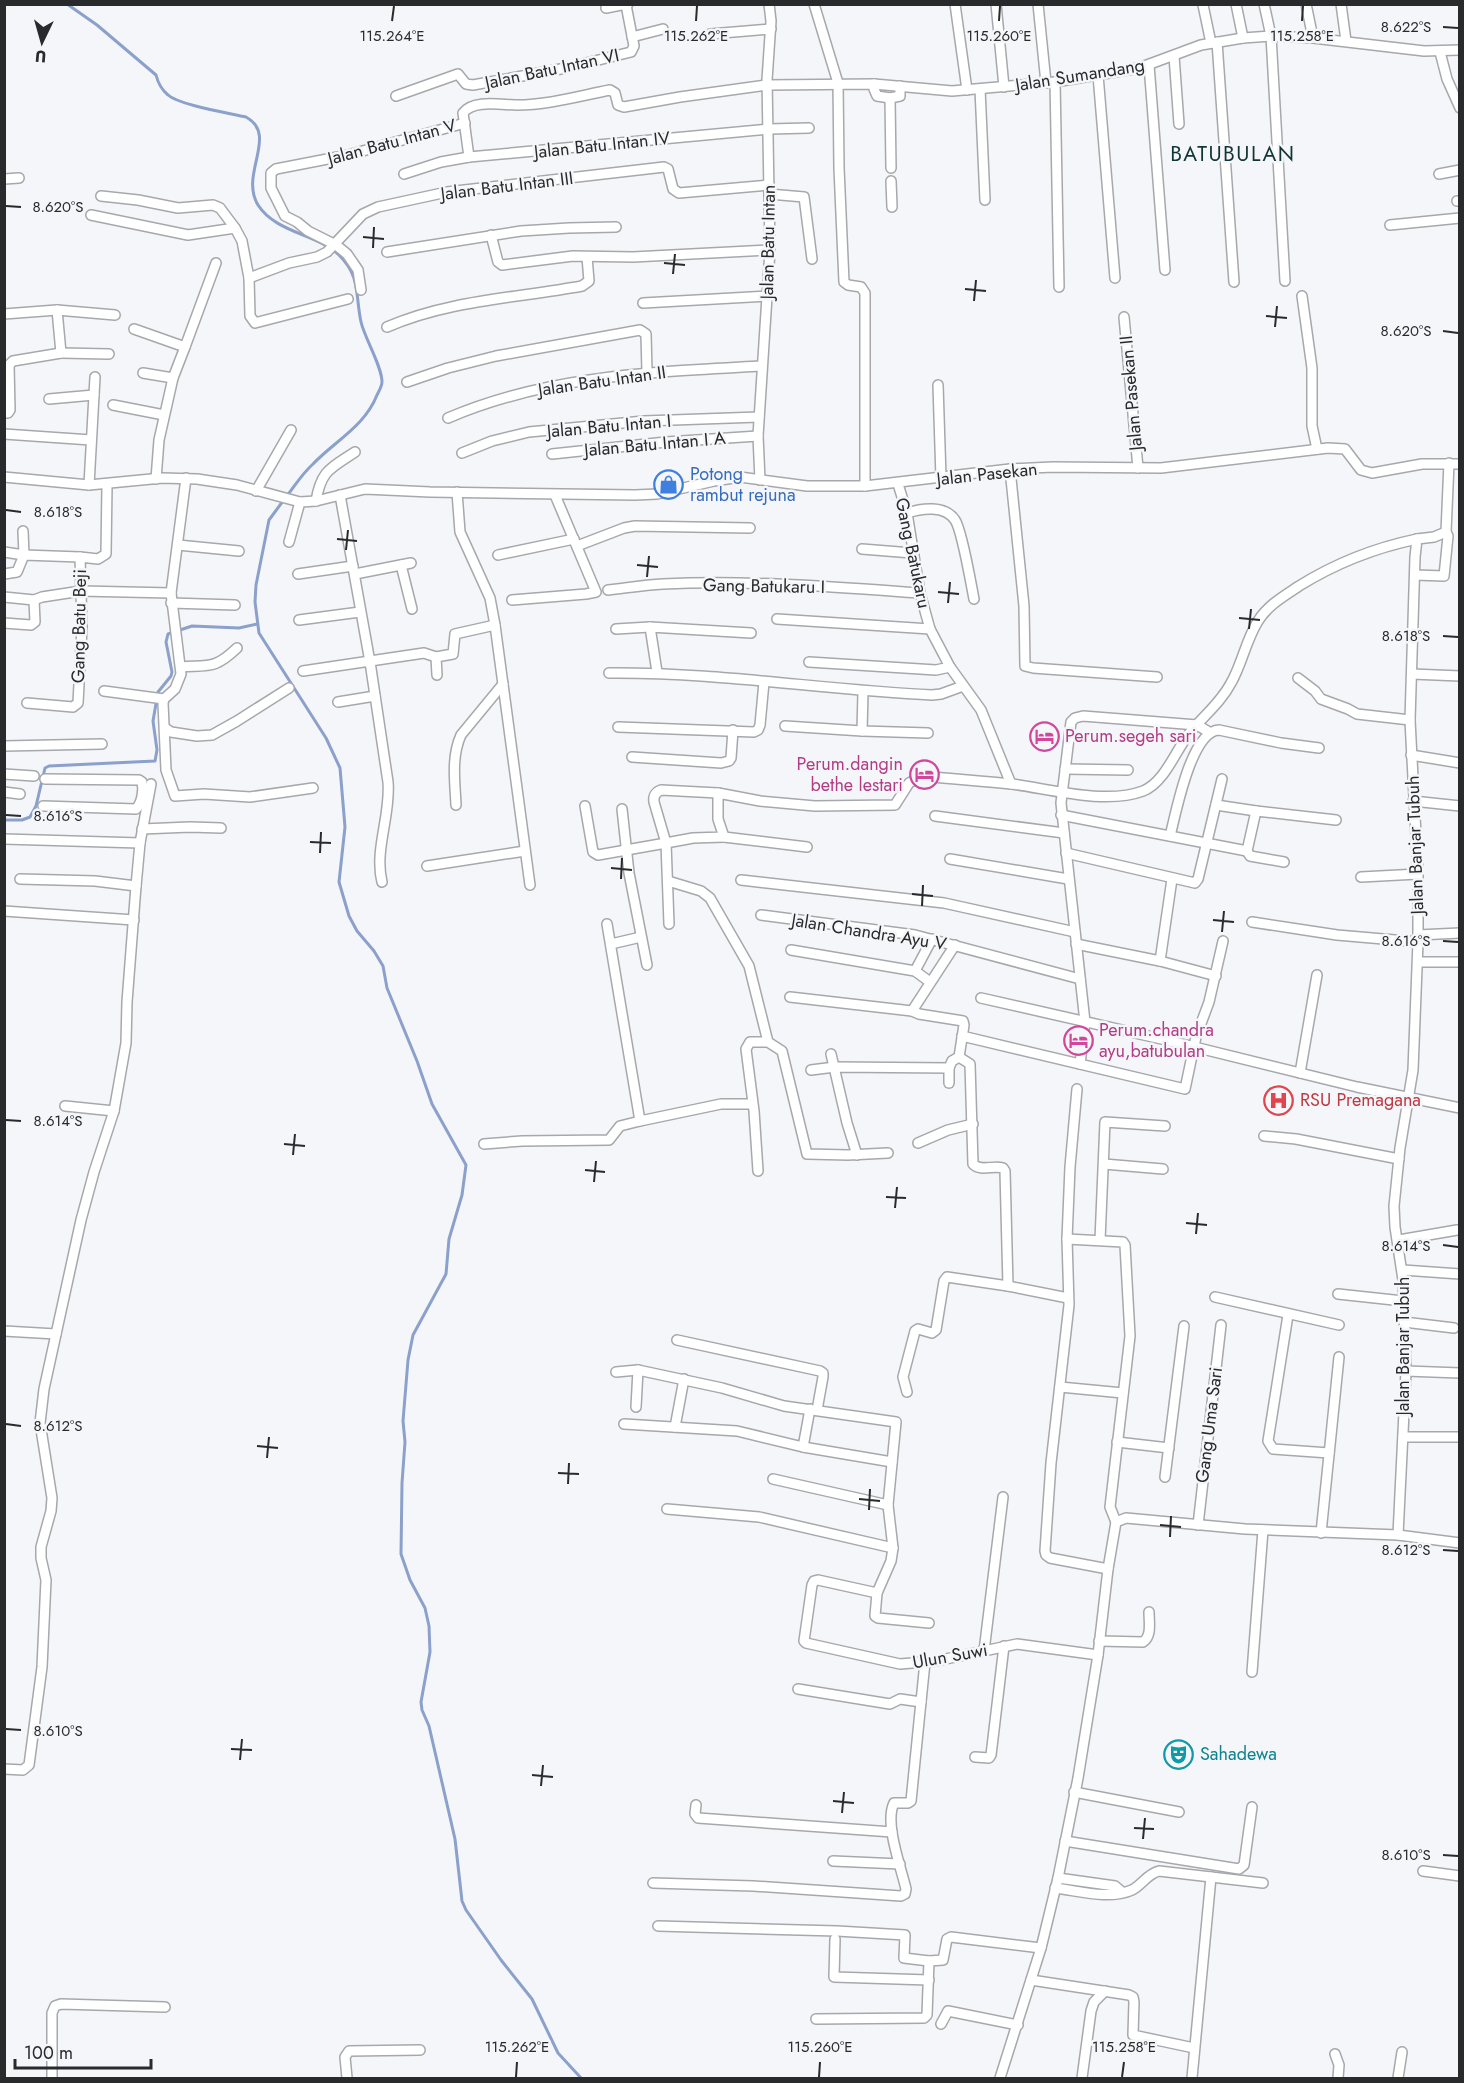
<svg xmlns="http://www.w3.org/2000/svg" width="1464" height="2083" viewBox="0 0 1464 2083" font-family="Jost,sans-serif">
<rect width="100%" height="100%" fill="#f5f6f9"/>
<g fill="none" stroke-linecap="round" stroke-linejoin="round">
<g stroke="#8ba0ca" stroke-width="3">
<path d="M67,4l30,21 59,50c2,8 6,15 12,20 11,10 61,18 78,22 33,18 -7,57 12,88 18,28 59,29 81,50 22,22 16,39 22,67 4,17 21,44 21,60 0,4 -3,9 -5,13 -12,31 -42,46 -64,69 -11,10 -17,20 -26,32"/>
<polyline points="283,501 269,520 256,585 255,602 259,633 326,738 340,768 345,827 339,882 349,916 357,931 374,951 383,966 387,988 417,1061 432,1104 466,1165 462,1195 449,1239 446,1274 413,1335 408,1360 403,1421 405,1442 402,1483 401,1554 410,1580 425,1608 429,1626 430,1652 421,1702 422,1710 429,1726 455,1839 462,1901 466,1910 501,1960 532,1999 558,2053 581,2078"/>
<polyline points="4,820 22,820 30,817 36,806 45,768 49,766 155,761 157,750 153,721 158,692 171,676 172,672 166,642 168,634 192,626 239,628 257,624"/>
</g>
<defs>
<g id="minor">
<polyline points="814,4 838,83 839,168 844,282 848,285 861,287 865,293 865,486"/>
<polyline points="955,4 967,90"/>
<polyline points="996,4 1004,87"/>
<polyline points="1038,4 1046,83"/>
<polyline points="1236,4 1243,38"/>
<polyline points="1264,4 1271,36 1285,281"/>
<polyline points="1306,4 1313,38"/>
<polyline points="1341,4 1346,41"/>
<polyline points="1203,5 1211,43"/>
<polyline points="606,8 626,4"/>
<polyline points="710,34 771,29"/>
<polyline points="632,37 663,29"/>
<polyline points="1217,42 1234,282"/>
<polyline points="1440,52 1447,79 1460,108"/>
<polyline points="1174,56 1179,124"/>
<polyline points="1149,65 1165,270"/>
<polyline points="1098,75 1115,278"/>
<polyline points="1055,82 1059,287"/>
<polyline points="874,84 874,89 877,96 890,98 900,96 900,86"/>
<polyline points="980,89 985,200"/>
<polyline points="396,96 458,74 466,84 473,85 566,68 631,52 634,46 626,5 628,4"/>
<polyline points="890,98 891,168"/>
<path d="M809,128l-40,1 -300,28 -6,-44c10,-14 39,-8 54,-8 31,0 62,-9 93,-15l5,3 3,12 6,2 56,-10 87,-12 107,-1 78,7 103,-9 84,-14 62,-23 42,-7 28,-2 42,2 111,13 36,-1"/>
<polyline points="404,174 441,162 469,157"/>
<polyline points="1439,174 1460,170"/>
<polyline points="4,179 19,178"/>
<polyline points="891,181 892,207"/>
<polyline points="769,194 804,197 812,259"/>
<polyline points="101,196 138,200 178,208 213,205 220,208 235,228 242,241 249,278 250,316 255,323 348,299"/>
<polyline points="1457,201 1460,201"/>
<polyline points="91,215 188,235 235,228"/>
<polyline points="1390,225 1460,218"/>
<polyline points="491,235 498,262 502,265 573,256 633,257 770,250"/>
<polyline points="387,252 521,231 569,228 616,227"/>
<polyline points="249,278 289,263 317,257 327,252 363,214 378,207 447,192 664,167 668,169 673,189 679,193 769,185"/>
<polyline points="361,290 358,270 347,254 336,245 308,231 297,222 285,216 271,188 271,173 276,169 348,155 465,123"/>
<polyline points="1302,296 1312,368 1312,426 1317,449"/>
<polyline points="643,303 768,296"/>
<polyline points="4,314 57,310"/>
<polyline points="1124,317 1138,468"/>
<path d="M387,327c62,-27 130,-29 195,-41l7,-5 -2,-24"/>
<polyline points="134,329 185,347 173,378"/>
<polyline points="185,347 216,263"/>
<polyline points="61,353 109,354"/>
<polyline points="143,373 173,378 159,440 156,479"/>
<polyline points="407,382 448,368 496,356 640,330 646,334 647,372"/>
<polyline points="938,385 941,478"/>
<polyline points="49,399 94,395"/>
<polyline points="113,405 164,415"/>
<polyline points="4,413 8,413 10,410 9,365 13,361 61,353 57,310 115,315"/>
<path d="M448,418c100,-43 207,-46 313,-52"/>
<polyline points="4,434 91,440"/>
<polyline points="462,453 492,441 529,432 644,421 759,417"/>
<polyline points="552,454 666,442 758,436"/>
<polyline points="1010,469 1024,606 1025,666 1033,668 1157,677"/>
<polyline points="4,477 89,485 162,478 197,479 237,485 300,502 316,501 365,489 430,492 635,495 657,494 714,481 740,477 807,486 865,486 1010,469 1053,467 1161,468 1328,448 1345,449 1361,470 1372,473 1422,464 1460,464"/>
<polyline points="186,478 171,593 181,674 175,689 164,699 163,703 166,770 175,796 204,794 250,797 313,788"/>
<polyline points="760,480 758,436 770,250 767,80 771,21 769,4"/>
<polyline points="898,484 907,513 920,593 930,629 950,667 981,710 1011,784"/>
<polyline points="89,485 95,377"/>
<polyline points="256,491 291,430"/>
<polyline points="457,492 460,532 490,598 495,625 530,885"/>
<path d="M340,495l30,167 18,120c3,33 -14,68 -6,100"/>
<path d="M316,501c5,-31 15,-33 39,-49"/>
<path d="M907,513c15,-5 38,-8 48,7 7,10 16,64 19,79"/>
<polyline points="289,542 300,502"/>
<polyline points="178,545 239,551"/>
<polyline points="577,546 624,528 635,526 750,528"/>
<polyline points="862,549 912,553"/>
<polyline points="4,552 24,555 23,531"/>
<polyline points="498,555 574,539"/>
<polyline points="401,565 412,609"/>
<polyline points="4,574 17,572 24,555 80,557"/>
<polyline points="298,574 353,566"/>
<polyline points="355,574 411,563"/>
<polyline points="1415,575 1444,576 1448,536 1446,532"/>
<path d="M608,590c18,-2 36,-5 55,-6 85,-4 172,3 257,9"/>
<polyline points="4,597 34,600 42,597 81,591 171,593"/>
<polyline points="512,600 586,594 596,592 555,495"/>
<polyline points="171,603 235,605"/>
<polyline points="777,619 930,629"/>
<polyline points="299,620 360,612"/>
<polyline points="4,623 31,625 35,622 34,600"/>
<polyline points="616,629 650,627"/>
<polyline points="809,662 936,670 950,667"/>
<path d="M181,667c29,-2 34,2 56,-19"/>
<polyline points="303,671 424,653 436,657"/>
<polyline points="657,672 650,627 751,633"/>
<path d="M609,673c108,-1 215,17 323,22l9,-1 22,-8"/>
<polyline points="1412,674 1460,676"/>
<polyline points="437,675 436,657 453,654 455,634 495,625"/>
<polyline points="1298,678 1315,691 1321,699 1348,709 1357,714 1410,720"/>
<polyline points="104,691 164,699"/>
<polyline points="863,692 862,731 928,733"/>
<polyline points="338,702 375,696"/>
<polyline points="27,703 73,707 78,703 82,627 80,557 98,559 106,554 107,485"/>
<polyline points="785,726 862,731"/>
<polyline points="618,727 754,732 758,730 760,725 764,682"/>
<polyline points="165,728 171,732 197,736 212,735 237,721 289,688"/>
<polyline points="4,746 102,744"/>
<polyline points="1411,755 1460,763"/>
<polyline points="632,757 721,763 729,761 731,758 733,730"/>
<polyline points="1065,769 1128,770"/>
<polyline points="4,774 34,776"/>
<polyline points="4,792 20,794"/>
<polyline points="1413,801 1460,806"/>
<path d="M456,805c-1,-23 -5,-48 5,-70l42,-51"/>
<polyline points="1216,805 1256,811"/>
<path d="M43,806l93,3c6,-6 8,-19 6,-27l-3,-2 -94,-1"/>
<path d="M585,806l8,46 5,3 68,-12 -12,-41c-1,-6 2,-10 7,-12l57,3"/>
<polyline points="622,809 629,873 647,965"/>
<polyline points="1061,815 1247,851 1256,811 1336,820"/>
<polyline points="935,816 1064,833"/>
<polyline points="142,829 190,827 221,828"/>
<path d="M1170,836c6,-23 21,-105 49,-106l62,13 38,5"/>
<polyline points="724,837 807,847"/>
<polyline points="4,839 140,843 151,784"/>
<polyline points="1247,851 1250,856 1284,862"/>
<polyline points="1066,853 1195,883 1198,879 1222,779"/>
<polyline points="950,859 1068,879"/>
<polyline points="427,866 525,851"/>
<polyline points="1361,877 1418,874"/>
<polyline points="20,879 95,881 136,886 140,843"/>
<polyline points="741,880 944,903 1075,932"/>
<polyline points="668,881 701,891 710,898 749,966 768,1042"/>
<polyline points="4,911 134,920"/>
<polyline points="761,915 915,935 1080,979"/>
<polyline points="1252,922 1337,935 1418,942"/>
<polyline points="607,924 640,1121 721,1104 752,1104"/>
<path d="M669,924l-3,-81 27,-5 31,-1 -6,-18v-26l42,8 55,5 80,-1 14,-22 13,-7c30,3 60,5 90,8 38,5 94,21 131,7 21,-8 32,-39 45,-56 14,-18 32,-31 43,-52 11,-19 15,-43 27,-62 10,-16 26,-25 41,-35 37,-23 75,-38 118,-47"/>
<polyline points="1418,935 1460,933"/>
<polyline points="611,944 641,937"/>
<polyline points="1076,944 1160,961 1216,976"/>
<polyline points="791,950 915,971 930,982"/>
<polyline points="1160,961 1172,879"/>
<polyline points="1418,962 1460,962"/>
<polyline points="915,971 932,939"/>
<path d="M790,997l122,14 7,3 44,7 1,4 -5,32 11,7 3,100c8,8 20,1 30,4l2,3 3,115"/>
<polyline points="981,998 1166,1040 1357,1087 1460,1108"/>
<polyline points="912,1011 955,945"/>
<polyline points="962,1036 1185,1089 1196,1037 1209,1002 1223,941"/>
<polyline points="831,1054 847,1123 857,1155"/>
<polyline points="1080,1064 1085,1022 1061,803 1071,722 1075,718 1083,716 1197,725 1209,732"/>
<polyline points="811,1070 835,1067 949,1068 952,1061 959,1057"/>
<polyline points="1300,1073 1317,975"/>
<polyline points="949,1083 949,1068"/>
<polyline points="1077,1089 1070,1167 1067,1239 1069,1305 1051,1463 1045,1551 1046,1555 1050,1558 1108,1569"/>
<polyline points="65,1106 114,1111"/>
<polyline points="1264,1136 1296,1139 1399,1159"/>
<polyline points="918,1143 948,1130 973,1124"/>
<polyline points="484,1144 522,1141 609,1140 620,1126 640,1121"/>
<polyline points="1104,1164 1163,1169"/>
<polyline points="758,1171 754,1111 746,1049 750,1042 768,1042 782,1051 807,1154 848,1155 888,1153"/>
<polyline points="1067,1239 1123,1242 1125,1245 1130,1336 1110,1507 1116,1522"/>
<polyline points="1100,1240 1105,1122 1165,1126"/>
<polyline points="1399,1240 1457,1230"/>
<polyline points="1403,1270 1460,1274"/>
<polyline points="1338,1294 1403,1301"/>
<polyline points="1215,1297 1339,1325"/>
<polyline points="1288,1315 1268,1441 1273,1449 1329,1453"/>
<polyline points="1404,1322 1454,1328"/>
<polyline points="4,1331 56,1334"/>
<polyline points="677,1340 820,1371 823,1373 823,1377 817,1410"/>
<polyline points="1406,1371 1460,1373"/>
<polyline points="616,1372 638,1370 722,1388 784,1406 896,1422 888,1505 893,1548 891,1561 877,1593 875,1616 878,1618 929,1623"/>
<polyline points="1060,1387 1123,1393"/>
<polyline points="907,1392 903,1377 915,1331 918,1329 932,1333 936,1330 944,1281 947,1277 1008,1286 1068,1298"/>
<polyline points="636,1407 638,1370"/>
<polyline points="624,1424 737,1431 803,1447 810,1409"/>
<polyline points="675,1427 684,1379"/>
<polyline points="1403,1437 1460,1437"/>
<polyline points="1117,1442 1169,1448"/>
<polyline points="803,1447 892,1462"/>
<polyline points="1165,1477 1184,1326"/>
<polyline points="773,1479 888,1505"/>
<polyline points="667,1509 759,1517 893,1548"/>
<polyline points="1198,1525 1221,1325"/>
<polyline points="1321,1533 1339,1357"/>
<polyline points="1398,1535 1406,1371 1403,1280 1395,1227 1394,1206 1400,1148 1413,1070 1418,942 1418,874 1410,720 1415,557 1417,539 1434,537 1446,532 1449,463"/>
<polyline points="877,1593 818,1580 814,1581 812,1585 804,1641 806,1643 900,1664 936,1661 1017,1644 1098,1655"/>
<path d="M1099,1641l44,1c9,-6 6,-20 6,-30"/>
<polyline points="984,1651 1003,1497"/>
<polyline points="1252,1672 1263,1530"/>
<polyline points="798,1689 890,1704 900,1699 921,1702"/>
<polyline points="975,1757 989,1758 991,1755 1004,1646"/>
<polyline points="4,1769 23,1770 29,1765 42,1667 46,1580 41,1558 41,1547 51,1511 52,1498 40,1423 44,1389 81,1220 94,1172 114,1111 126,1043 127,1002 136,886"/>
<polyline points="1074,1792 1179,1812"/>
<polyline points="696,1805 695,1814 698,1818 892,1832"/>
<polyline points="1065,1841 1239,1869 1244,1865 1252,1807"/>
<polyline points="833,1861 900,1864"/>
<polyline points="1423,1871 1460,1876"/>
<polyline points="1058,1878 1115,1886 1122,1892"/>
<path d="M653,1883l100,3 148,10 4,-2 1,-5c-5,-22 -22,-66 -12,-86h14l3,-2 14,-139"/>
<path d="M1055,1888c25,3 54,12 77,2 10,-5 15,-16 27,-19l104,12"/>
<polyline points="658,1926 837,1931 905,1935 904,1958 929,1961 943,1960 947,1939 951,1937 1041,1948"/>
<polyline points="835,1939 834,1977 929,1980"/>
<polyline points="1031,1980 1129,1995 1133,1997 1134,2002 1133,2035 1194,2048"/>
<polyline points="816,2019 924,2018 927,2015 929,1961"/>
<polyline points="941,2024 948,2011 1018,2025"/>
<polyline points="1335,2054 1339,2065 1338,2078"/>
<polyline points="52,2078 52,2013 55,2006 61,2004 165,2007"/>
<polyline points="347,2078 345,2057 349,2051 420,2050"/>
<polyline points="1000,2078 1041,1948 1058,1878 1078,1778 1098,1655 1108,1569 1116,1522 1126,1518 1245,1529 1398,1535 1460,1543"/>
<polyline points="1082,2078 1091,2011 1094,2002 1105,1991"/>
<polyline points="1192,2078 1211,1877"/>
<polyline points="1398,2078 1402,2052"/>
</g>
</defs>
<use href="#minor" stroke="#a7a8ab" stroke-width="12"/>
<use href="#minor" stroke="#fff" stroke-width="9"/>
</g>
<path fill="none" stroke="#292a2b" stroke-width="2" d="M392,21l2,-15M696,21l1,-15M999,21l1,-15M1302,21l1,-15M1443,27l15,1M6,206l15,1M363,237l21,2M373,248l1,-21M664,263l21,2M673,274l2,-20M965,289l21,2M974,301l2,-21M1266,316l21,2M1275,327l2,-21M1443,331l15,2M6,510l15,2M337,539l20,2M346,550l2,-20M637,565l21,2M647,577l2,-21M938,592l21,2M948,603l2,-21M1239,618l21,2M1249,629l2,-20M1443,636l15,1M6,815l15,1M310,842l21,1M320,853l1,-21M611,868l21,2M621,879l1,-21M912,894l21,2M922,906l1,-21M1213,920l21,2M1222,932l2,-21M1443,941l15,1M6,1120l15,1M284,1144l21,2M293,1155l2,-21M585,1170l20,2M594,1182l2,-21M886,1197l20,1M895,1208l2,-21M1186,1223l21,2M1196,1234l2,-21M1443,1245l15,2M6,1424l15,2M257,1446l21,2M267,1458l2,-21M558,1473l21,1M568,1484l1,-21M859,1499l21,2M869,1510l1,-21M1160,1525l21,2M1170,1537l1,-21M1443,1550l15,1M6,1729l15,1M231,1749l21,1M240,1760l2,-21M532,1775l21,2M541,1786l2,-21M833,1801l21,2M842,1813l2,-21M1134,1828l20,1M1143,1839l2,-21M1443,1855l15,1M516,2077l1,-15M819,2077l1,-15M1122,2077l2,-15"/>
<defs>
<symbol id="shop-ring" viewBox="-11 -11 22 22"><circle r="9.5" fill="#f5f6f9" stroke="#3f7fe0" stroke-width="1.5"/><path d="M-5-2.5h2.3a2.7 3.5 0 0 1 5.4 0H5L5.5 6h-11ZM-1.5-2.5h3a1.5 2.3 0 0 0-3 0Z" fill="#3f7fe0"/></symbol>
<symbol id="hotel-ring" viewBox="-11 -11 22 22"><circle r="9.5" fill="#f5f6f9" stroke="#d1479c" stroke-width="1.5"/><path d="M-6-4.5h1.5V1H6V5H4.5V3h-9V5H-6ZM-4 0a1.8 1.8 0 1 1 3.6 0ZM.5 0V-2.5h3Q6-2.5 6 0Z" fill="#d1479c"/></symbol>
<symbol id="hospital-ring" viewBox="-11 -11 22 22"><circle r="9.5" fill="#f5f6f9" stroke="#e0444e" stroke-width="1.5"/><path d="M-5-5h3v3.5h4V-5h3V5h-3V1.5h-4V5h-3Z" fill="#e0444e"/></symbol>
<symbol id="theatre-ring" viewBox="-11 -11 22 22"><circle r="9.5" fill="#f5f6f9" stroke="#0f9aa8" stroke-width="1.5"/><path d="M-5-5.5Q0-4 5-5.5V0Q5 5 0 6Q-5 5-5 0ZM-3.3-2.5H-1v1.5H-3.3ZM1-2.5H3.3v1.5H1ZM-2.8 1Q0 5.5 2.8 1Z" fill="#0f9aa8"/></symbol>
</defs>
<g fill-rule="evenodd">
<use href="#shop-ring" x="652" y="468" width="33" height="33"/>
<use href="#hotel-ring" x="1028" y="720" width="33" height="33"/>
<use href="#hotel-ring" x="908" y="758" width="33" height="33"/>
<use href="#hotel-ring" x="1062" y="1024" width="33" height="33"/>
<use href="#hospital-ring" x="1262" y="1084" width="33" height="33"/>
<use href="#theatre-ring" x="1162" y="1738" width="33" height="33"/>
</g>
<g text-anchor="middle" stroke-width="5" stroke-linejoin="round" paint-order="stroke">
<g font-size="18" fill="#292a2b" stroke="#f5f6f9">
<text transform="translate(552 69) rotate(-12)" y="6">Jalan Batu Intan VI</text>
<text transform="translate(1080 75) rotate(-9)" y="6">Jalan Sumandang</text>
<text transform="translate(392 142) rotate(-15)" y="6">Jalan Batu Intan V</text>
<text transform="translate(602 145) rotate(-6)" y="6">Jalan Batu Intan IV</text>
<text transform="translate(507 186) rotate(-7)" y="6">Jalan Batu Intan III</text>
<text transform="translate(768 242) rotate(-89)" y="6">Jalan Batu Intan</text>
<text transform="translate(602 381) rotate(-8)" y="6">Jalan Batu Intan II</text>
<text transform="translate(1131 393) rotate(-95)" y="6">Jalan Pasekan II</text>
<text transform="translate(609 426) rotate(-5)" y="6">Jalan Batu Intan I</text>
<text transform="translate(655 444) rotate(-5)" y="6">Jalan Batu Intan I A</text>
<text transform="translate(987 474) rotate(-6)" y="6">Jalan Pasekan</text>
<text transform="translate(913 553) rotate(78)" y="6">Gang Batukaru</text>
<text transform="translate(764 586) rotate(1)" y="6">Gang Batukaru I</text>
<text transform="translate(79 626) rotate(-89)" y="6">Gang Batu Beji</text>
<text transform="translate(1415 845) rotate(-92)" y="6">Jalan Banjar Tubuh</text>
<text transform="translate(869 932) rotate(9)" y="6">Jalan Chandra Ayu V</text>
<text transform="translate(1403 1346) rotate(-90)" y="6">Jalan Banjar Tubuh</text>
<text transform="translate(1209 1425) rotate(-83)" y="6">Gang Uma Sari</text>
<text transform="translate(950 1656) rotate(-10)" y="6">Ulun Suwi</text>
</g>
<g font-size="18" fill="#366cbe" stroke="#f5f6f9" text-anchor="start">
<text x="690" y="480">Potong<tspan x="690" dy="21">rambut rejuna</tspan></text>
</g>
<g font-size="18" fill="#b23c85" stroke="#f5f6f9" text-anchor="start">
<text x="1065" y="742">Perum.segeh sari</text>
<text x="903" y="770" text-anchor="end">Perum.dangin<tspan x="903" dy="21">bethe lestari</tspan></text>
<text x="1099" y="1036">Perum.chandra<tspan x="1099" dy="21">ayu,batubulan</tspan></text>
</g>
<g font-size="18" fill="#be3a42" stroke="#f5f6f9" text-anchor="start">
<text x="1300" y="1106">RSU Premagana</text>
</g>
<g font-size="18" fill="#0d838f" stroke="#f5f6f9" text-anchor="start">
<text x="1200" y="1760">Sahadewa</text>
</g>
<g font-size="21" letter-spacing="1.5" fill="#113435" stroke="#f5f6f9">
<text x="1233" y="161">BATUBULAN</text>
</g>
</g>
<g font-size="15" text-anchor="middle" fill="#292a2b" stroke="#f5f6f9" stroke-width="5" stroke-linejoin="round" paint-order="stroke">
<text x="1406" y="32">8.622°S</text>
<text x="392" y="41">115.264°E</text>
<text x="696" y="41">115.262°E</text>
<text x="999" y="41">115.260°E</text>
<text x="1302" y="41">115.258°E</text>
<text x="58" y="212">8.620°S</text>
<text x="1406" y="336">8.620°S</text>
<text x="58" y="517">8.618°S</text>
<text x="1406" y="641">8.618°S</text>
<text x="58" y="821">8.616°S</text>
<text x="1406" y="946">8.616°S</text>
<text x="58" y="1126">8.614°S</text>
<text x="1406" y="1251">8.614°S</text>
<text x="58" y="1431">8.612°S</text>
<text x="1406" y="1555">8.612°S</text>
<text x="58" y="1736">8.610°S</text>
<text x="1406" y="1860">8.610°S</text>
<text x="517" y="2052">115.262°E</text>
<text x="820" y="2052">115.260°E</text>
<text x="1124" y="2052">115.258°E</text>
</g>
<rect width="1464" height="2083" fill="none" stroke="#292a2b" stroke-width="12"/>
<g transform="translate(42 42) rotate(185)" stroke="#f5f6f9" stroke-width="4.5" paint-order="stroke">
<path d="M0-4.5L10 22L0 15L-10 22Z" fill="#292a2b"/>
<text y="-9" font-size="16" font-weight="bold" text-anchor="middle" fill="#292a2b">U</text>
</g>
<path d="M15 2059v9h136v-9" fill="none" stroke="#292a2b" stroke-width="3"/>
<text x="24" y="2059" font-size="18" fill="#292a2b" stroke="#f5f6f9" stroke-width="4.5" paint-order="stroke">100 m</text>
</svg>
